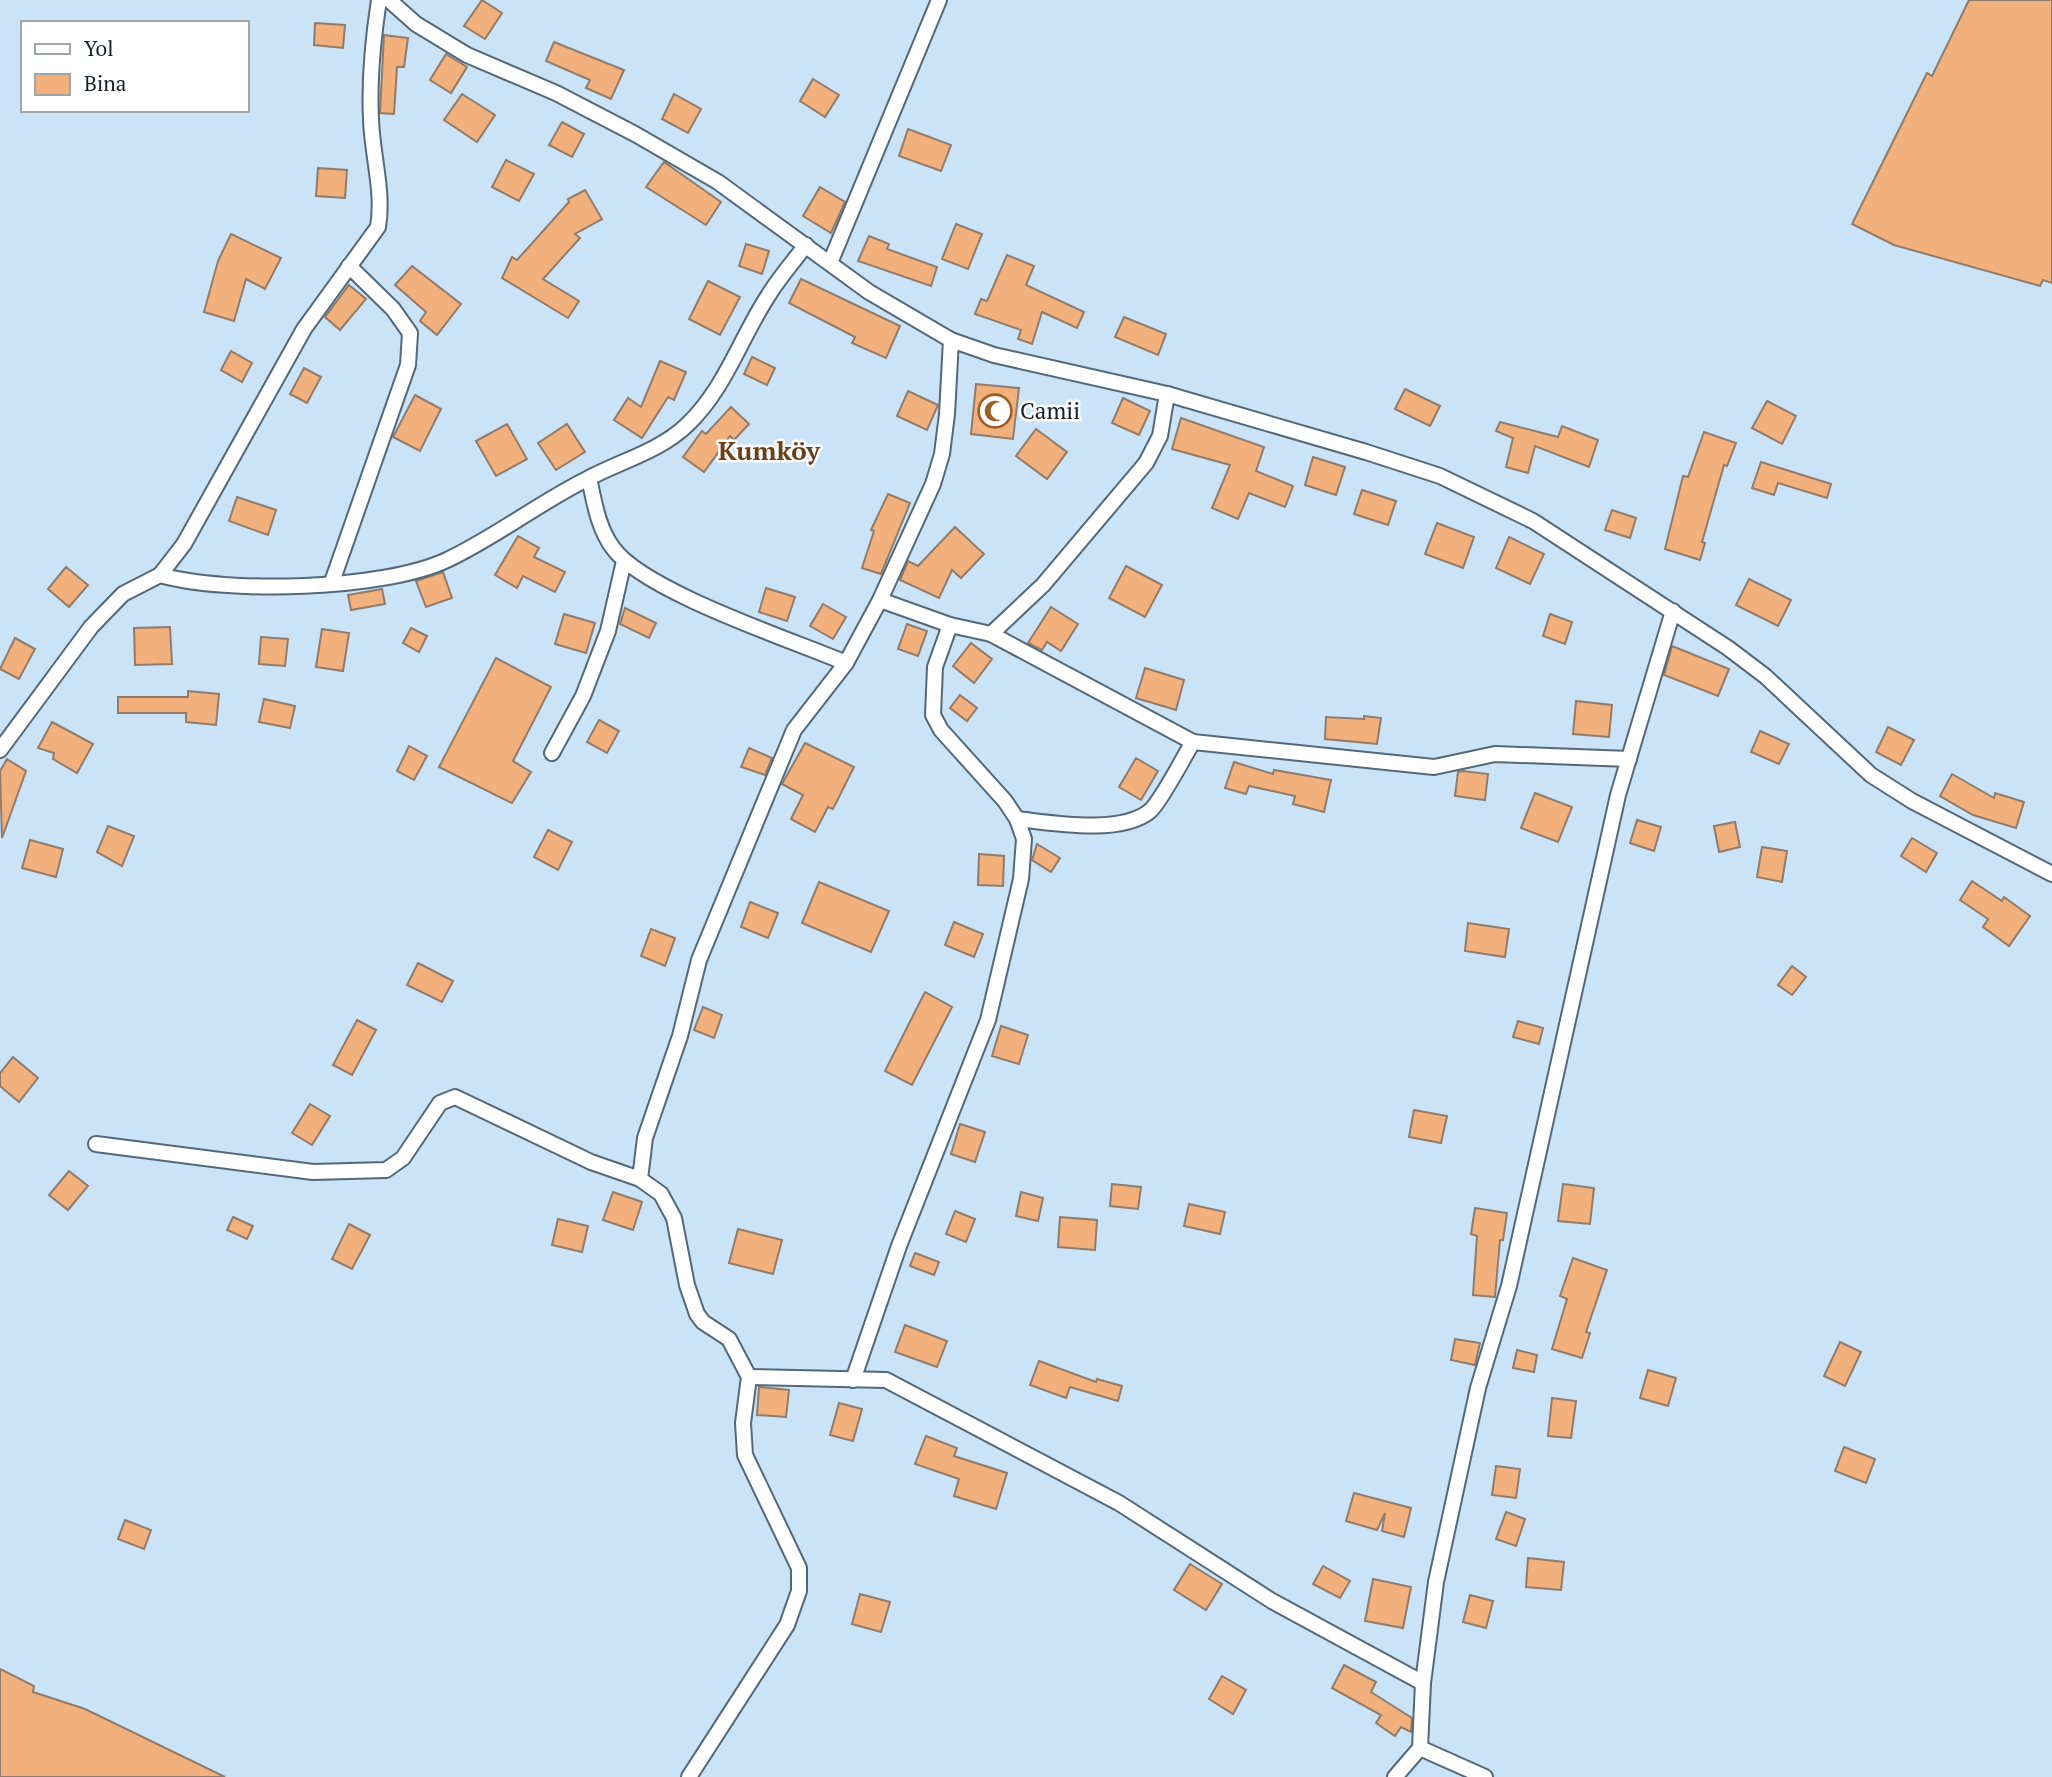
<svg xmlns="http://www.w3.org/2000/svg" width="2052" height="1777" viewBox="0 0 2052 1777" font-family="'PT Serif',serif">
<rect width="100%" height="100%" fill="#cbe3f7"/>
<g fill="#f2b17c" stroke="#917b6a" stroke-width="2">
<polygon points="482,0 502,13 485,39 464,26"/>
<polygon points="1969,0 2052,0 2052,283 2043,280 2040,286 1894,245 1852,224 1927,73 1932,76"/>
<polygon points="315,23 345,25 343,48 314,45"/>
<polygon points="384,35 408,38 404,67 397,67 394,114 380,113"/>
<polygon points="554,42 624,70 611,99 586,88 590,80 546,61"/>
<polygon points="446,54 467,67 451,93 430,80"/>
<polygon points="813,79 839,95 825,117 800,101"/>
<polygon points="462,94 495,115 477,142 444,120"/>
<polygon points="674,94 701,109 688,133 662,119"/>
<polygon points="562,122 584,134 572,157 549,145"/>
<polygon points="908,129 951,145 941,171 899,156"/>
<polygon points="506,160 534,174 519,201 492,187"/>
<polygon points="664,162 721,202 706,225 646,187"/>
<polygon points="318,168 347,170 345,198 316,196"/>
<polygon points="820,187 845,202 831,233 803,216"/>
<polygon points="585,190 602,219 575,234 580,238 543,279 579,301 568,318 502,278 512,257 517,260 569,202 568,199"/>
<polygon points="956,224 982,234 968,269 942,259"/>
<polygon points="231,234 281,258 265,289 246,279 234,321 204,312 218,261"/>
<polygon points="869,236 889,244 887,249 937,267 931,286 858,261"/>
<polygon points="746,244 769,251 762,274 739,266"/>
<polygon points="1007,255 1034,266 1026,285 1084,312 1077,328 1042,312 1032,344 1018,339 1021,330 975,314 981,299 987,301"/>
<polygon points="412,266 461,304 437,335 420,321 426,312 395,285"/>
<polygon points="801,279 900,326 886,358 852,343 855,337 789,303"/>
<polygon points="708,281 740,297 720,335 689,319"/>
<polygon points="349,285 366,299 340,330 325,317"/>
<polygon points="1124,317 1166,334 1158,355 1115,337"/>
<polygon points="231,351 252,363 242,382 221,370"/>
<polygon points="752,357 775,368 767,385 744,374"/>
<polygon points="660,361 686,372 674,400 668,397 642,438 614,420 628,398 641,407"/>
<polygon points="304,368 321,377 307,403 290,394"/>
<polygon points="976,384 1019,388 1013,439 971,434"/>
<polygon points="1405,389 1440,406 1430,426 1395,409"/>
<polygon points="908,391 938,405 927,430 897,416"/>
<polygon points="415,395 441,409 420,451 393,437"/>
<polygon points="1123,398 1150,411 1139,435 1112,423"/>
<polygon points="1767,401 1796,416 1782,444 1752,428"/>
<polygon points="731,407 749,424 734,440 730,436 704,472 683,457 702,431 706,434"/>
<polygon points="1181,418 1264,447 1256,471 1293,486 1285,507 1249,493 1238,519 1212,508 1230,465 1172,449"/>
<polygon points="1500,422 1558,437 1562,426 1598,440 1589,467 1535,446 1528,473 1506,467 1513,438 1496,431"/>
<polygon points="507,424 527,459 496,476 476,441"/>
<polygon points="567,424 585,452 556,470 538,443"/>
<polygon points="1036,429 1067,452 1047,479 1016,456"/>
<polygon points="1704,432 1736,443 1727,466 1724,465 1702,542 1705,543 1700,560 1665,549 1683,476 1688,477"/>
<polygon points="1313,457 1345,467 1336,495 1305,485"/>
<polygon points="1761,462 1831,484 1827,498 1778,483 1774,495 1752,488"/>
<polygon points="1362,490 1396,501 1388,525 1354,514"/>
<polygon points="888,494 910,503 881,574 862,568 874,531 871,530"/>
<polygon points="237,497 276,510 268,535 229,521"/>
<polygon points="1612,510 1636,518 1630,538 1605,530"/>
<polygon points="1437,523 1474,537 1463,568 1425,554"/>
<polygon points="955,527 984,554 961,578 952,570 939,598 900,580 908,561 918,566"/>
<polygon points="518,536 539,548 534,557 565,572 555,592 523,576 517,588 495,575"/>
<polygon points="1509,537 1544,554 1530,584 1496,568"/>
<polygon points="1126,566 1162,585 1145,617 1109,598"/>
<polygon points="66,567 88,585 69,607 48,589"/>
<polygon points="443,572 452,598 426,607 416,581"/>
<polygon points="1749,579 1791,600 1778,626 1736,605"/>
<polygon points="766,588 795,597 787,621 759,612"/>
<polygon points="382,589 385,604 351,610 348,595"/>
<polygon points="823,604 846,617 833,639 810,626"/>
<polygon points="1051,607 1078,624 1061,651 1047,642 1042,650 1028,643"/>
<polygon points="625,608 656,623 649,638 620,624"/>
<polygon points="564,614 595,623 586,653 555,644"/>
<polygon points="1550,614 1572,622 1565,644 1543,636"/>
<polygon points="907,624 927,631 918,656 898,649"/>
<polygon points="170,627 172,664 135,665 134,628"/>
<polygon points="411,628 427,636 419,652 403,643"/>
<polygon points="322,629 349,633 343,671 316,667"/>
<polygon points="261,637 288,639 285,666 259,664"/>
<polygon points="15,638 35,649 19,679 0,669"/>
<polygon points="971,643 992,659 974,683 953,666"/>
<polygon points="1672,646 1729,669 1718,696 1664,675"/>
<polygon points="496,658 551,687 513,761 531,772 512,803 439,767"/>
<polygon points="1145,668 1184,680 1176,710 1136,698"/>
<polygon points="188,691 219,694 216,725 186,722 186,713 118,713 118,697 188,697"/>
<polygon points="960,695 977,708 967,721 950,708"/>
<polygon points="264,699 295,706 290,728 259,722"/>
<polygon points="1576,701 1612,705 1609,737 1573,734"/>
<polygon points="1364,716 1381,718 1377,744 1325,739 1326,717 1364,719"/>
<polygon points="599,720 619,731 607,753 587,742"/>
<polygon points="52,722 93,744 77,773 53,759 54,753 38,748"/>
<polygon points="1888,727 1914,740 1901,765 1876,752"/>
<polygon points="1760,731 1789,744 1779,764 1751,752"/>
<polygon points="805,743 854,767 833,809 828,807 815,832 791,819 803,795 782,784"/>
<polygon points="409,746 427,756 414,780 397,771"/>
<polygon points="749,748 772,758 765,775 741,767"/>
<polygon points="1136,758 1158,771 1141,800 1119,787"/>
<polygon points="7,759 26,771 2,838 0,771"/>
<polygon points="1234,762 1273,774 1274,770 1331,780 1324,812 1293,804 1295,796 1249,786 1246,794 1225,788"/>
<polygon points="1463,771 1488,774 1485,800 1455,796 1458,772"/>
<polygon points="1952,774 1994,798 1995,793 2024,802 2016,828 1973,815 1940,796"/>
<polygon points="1535,793 1572,807 1558,842 1521,828"/>
<polygon points="1637,820 1661,827 1654,851 1630,843"/>
<polygon points="1735,822 1740,847 1719,852 1714,826"/>
<polygon points="108,826 134,836 122,866 97,852"/>
<polygon points="548,830 572,842 558,870 534,857"/>
<polygon points="1912,838 1937,853 1926,872 1901,856"/>
<polygon points="30,840 63,849 56,877 22,868"/>
<polygon points="1037,844 1060,858 1051,872 1032,860"/>
<polygon points="1762,847 1787,851 1782,882 1757,877"/>
<polygon points="979,854 1004,856 1003,886 978,885"/>
<polygon points="1972,881 2002,901 2004,897 2030,916 2009,946 1983,927 1988,919 1960,900"/>
<polygon points="819,882 889,911 871,952 802,923"/>
<polygon points="750,902 778,913 768,938 741,927"/>
<polygon points="954,922 983,934 974,957 945,945"/>
<polygon points="1468,923 1509,929 1505,957 1465,951"/>
<polygon points="651,929 675,938 665,966 641,956"/>
<polygon points="418,963 453,981 442,1002 407,985"/>
<polygon points="1792,966 1806,977 1792,995 1778,985"/>
<polygon points="925,992 952,1007 912,1085 885,1071"/>
<polygon points="703,1007 722,1015 714,1038 694,1030"/>
<polygon points="357,1020 376,1030 352,1075 333,1065"/>
<polygon points="1518,1021 1543,1028 1539,1044 1513,1037"/>
<polygon points="1001,1026 1028,1035 1019,1064 992,1056"/>
<polygon points="13,1057 38,1078 19,1102 0,1086 0,1073"/>
<polygon points="310,1104 330,1116 312,1145 292,1133"/>
<polygon points="1414,1110 1447,1116 1441,1143 1409,1137"/>
<polygon points="960,1124 985,1132 975,1162 951,1154"/>
<polygon points="69,1171 88,1186 68,1210 49,1195"/>
<polygon points="1112,1184 1141,1187 1138,1209 1110,1206"/>
<polygon points="1563,1184 1594,1188 1590,1224 1558,1221"/>
<polygon points="613,1192 642,1202 633,1230 603,1220"/>
<polygon points="1021,1192 1043,1198 1038,1221 1016,1216"/>
<polygon points="1189,1204 1225,1212 1220,1234 1184,1226"/>
<polygon points="1475,1208 1507,1213 1503,1240 1500,1240 1495,1297 1473,1295 1477,1236 1471,1234"/>
<polygon points="955,1211 975,1219 966,1242 946,1234"/>
<polygon points="233,1217 253,1226 247,1239 227,1230"/>
<polygon points="1060,1217 1097,1220 1095,1250 1058,1247"/>
<polygon points="558,1219 588,1226 582,1252 552,1245"/>
<polygon points="349,1224 370,1235 352,1269 332,1259"/>
<polygon points="738,1229 782,1240 773,1274 729,1263"/>
<polygon points="915,1253 939,1262 934,1275 910,1266"/>
<polygon points="1573,1258 1607,1270 1586,1332 1590,1333 1582,1358 1552,1349 1567,1299 1560,1296"/>
<polygon points="905,1325 947,1341 937,1367 895,1352"/>
<polygon points="1455,1339 1480,1343 1475,1365 1451,1360"/>
<polygon points="1840,1342 1861,1352 1845,1386 1824,1376"/>
<polygon points="1517,1350 1537,1355 1534,1372 1513,1368"/>
<polygon points="1039,1361 1096,1382 1097,1379 1122,1386 1118,1401 1070,1387 1066,1398 1030,1385"/>
<polygon points="1648,1370 1676,1378 1668,1406 1640,1398"/>
<polygon points="759,1387 789,1390 786,1417 757,1415"/>
<polygon points="1552,1398 1576,1401 1571,1438 1548,1436"/>
<polygon points="839,1403 862,1409 853,1441 830,1435"/>
<polygon points="926,1436 957,1448 954,1456 1007,1473 996,1509 954,1496 959,1479 915,1464"/>
<polygon points="1844,1447 1875,1459 1866,1483 1835,1471"/>
<polygon points="1496,1466 1520,1469 1516,1498 1492,1495"/>
<polygon points="1354,1493 1411,1508 1404,1537 1382,1531 1385,1513 1377,1530 1346,1521"/>
<polygon points="1506,1512 1525,1519 1516,1546 1496,1539"/>
<polygon points="125,1520 151,1530 144,1549 118,1539"/>
<polygon points="1528,1558 1564,1562 1561,1590 1526,1587"/>
<polygon points="1190,1564 1222,1584 1206,1610 1174,1590"/>
<polygon points="1323,1566 1350,1581 1340,1598 1313,1584"/>
<polygon points="1373,1579 1411,1587 1403,1628 1365,1621"/>
<polygon points="860,1594 890,1602 881,1632 852,1624"/>
<polygon points="1470,1595 1493,1601 1486,1628 1463,1622"/>
<polygon points="1344,1665 1376,1682 1371,1692 1412,1718 1411,1732 1401,1727 1395,1736 1376,1723 1381,1715 1332,1688"/>
<polygon points="0,1669 34,1686 33,1692 85,1709 225,1777 0,1777"/>
<polygon points="1222,1676 1246,1690 1233,1714 1209,1699"/>
</g>
<g fill="none" stroke-linecap="round" stroke-linejoin="round">
<defs>
<g id="street">
<polyline points="389,0 416,24 467,55 556,93 635,134 718,182 869,292 951,340 994,355 1167,394 1366,452 1440,476 1533,521 1728,648 1765,676 1871,775 1912,801 2052,874"/>
<polyline points="830,263 939,0"/>
<path d="M589,478c5,23 9,50 24,70 30,43 179,92 233,115"/>
<path d="M160,575l24,-31 120,-215 74,-102c6,-36 -6,-72 -7,-108 -2,-40 2,-80 8,-119"/>
<polyline points="332,582 408,365 410,333 393,309 349,266"/>
<polyline points="880,600 950,625 991,634 1043,585 1146,463 1160,436 1167,394"/>
<polyline points="991,634 1193,742"/>
<path d="M0,750l91,-123 32,-33 37,-19c67,19 223,15 287,-15 49,-23 93,-58 142,-82 32,-17 71,-27 98,-53 38,-36 53,-86 81,-129 11,-18 25,-34 38,-51"/>
<polyline points="552,753 583,696 608,631 624,561"/>
<path d="M1017,819c36,4 104,16 133,-8 12,-11 33,-53 43,-69l241,25 61,-13 134,5"/>
<polyline points="96,1144 313,1172 386,1170 403,1158 440,1103 455,1097 591,1162 640,1179"/>
<polyline points="749,1377 886,1380 1119,1503 1272,1601 1423,1683"/>
<polyline points="853,1380 899,1246 988,1020 1021,879 1024,839 1017,819 1005,801 941,730 933,715 935,667 950,625"/>
<polyline points="1420,1748 1485,1777"/>
<polyline points="689,1777 787,1625 799,1591 799,1568 745,1455 743,1423 749,1377 729,1339 703,1322 697,1314 687,1285 674,1218 661,1194 640,1179 645,1138 680,1036 699,960 794,730 846,663 880,600 933,484 942,454 947,414 951,340"/>
<polyline points="1395,1777 1420,1748 1423,1683 1436,1582 1478,1388 1509,1286 1618,795 1673,611"/>
</g>
</defs>
<use href="#street" stroke="#53697a" stroke-width="18"/>
<use href="#street" stroke="#fff" stroke-width="14"/>
</g>
<defs>
<symbol id="mosque-ring" viewBox="-11 -11 22 22"><circle r="9.5" fill="#fff" stroke="#9d5e24" stroke-width="1.5"/><path d="M3.5-4.9A6 6 0 1 0 3.5 4.9A5 5 0 1 1 3.5-4.9Z" fill="#9d5e24"/></symbol>
</defs>
<g fill-rule="evenodd">
<use href="#mosque-ring" x="976" y="392" width="38" height="38"/>
</g>
<g text-anchor="middle" stroke-width="5" stroke-linejoin="round" paint-order="stroke">
<g font-size="23" fill="#161f26" stroke="#fff" text-anchor="start">
<text x="1020" y="419">Camii</text>
</g>
<g font-size="26" font-weight="bold" fill="#6a3f18" stroke="#fff">
<text x="769" y="460">Kumköy</text>
</g>
</g>
<rect x="21" y="21" width="228" height="91" fill="#ffffff" stroke="#a2a5a8" stroke-width="2"/>
<rect x="35" y="44" width="35" height="10" fill="#ffffff" stroke="#a2a5a8" stroke-width="2"/>
<text x="84" y="56" font-size="21" fill="#161f26">Yol</text>
<rect x="35" y="74" width="35" height="21" fill="#f2b17c" stroke="#a2a5a8" stroke-width="2"/>
<text x="84" y="91" font-size="21" fill="#161f26">Bina</text>
</svg>
